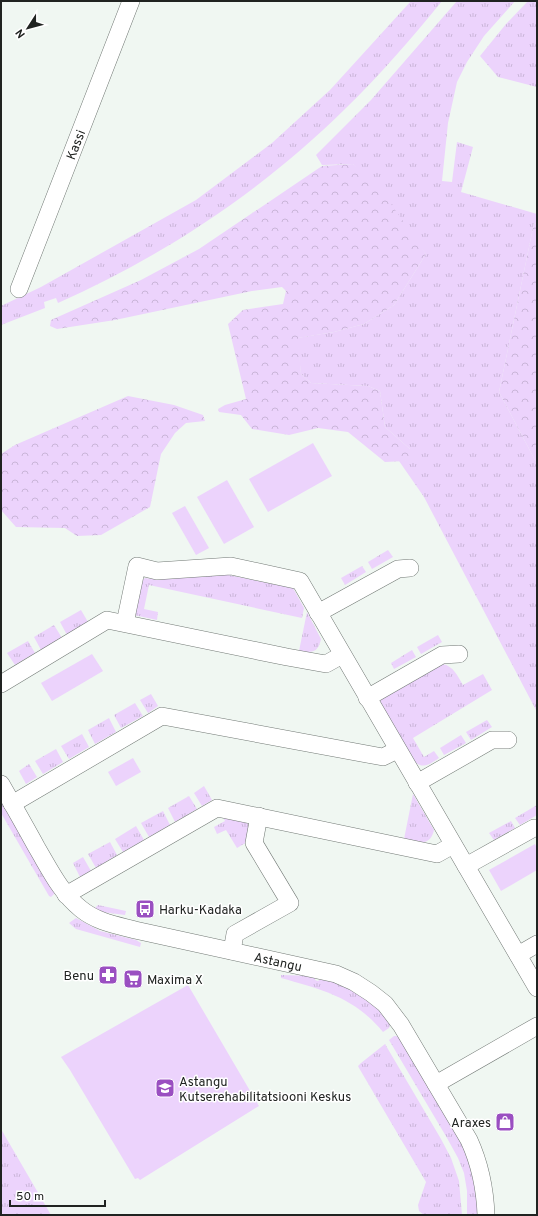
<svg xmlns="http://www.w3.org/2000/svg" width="538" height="1216" viewBox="0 0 538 1216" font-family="Overpass,sans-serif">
<defs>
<pattern id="grass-tufts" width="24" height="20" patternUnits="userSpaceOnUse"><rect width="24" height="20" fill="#ecd3fc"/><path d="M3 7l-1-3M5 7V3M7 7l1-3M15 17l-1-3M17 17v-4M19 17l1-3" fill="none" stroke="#cab5d8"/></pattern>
<pattern id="forest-crowns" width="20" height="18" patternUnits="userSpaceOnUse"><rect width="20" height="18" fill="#ecd3fc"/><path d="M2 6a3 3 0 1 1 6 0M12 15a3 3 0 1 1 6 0" fill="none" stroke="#cab5d8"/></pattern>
</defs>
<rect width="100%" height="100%" fill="#f0f7f2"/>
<g fill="url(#grass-tufts)">
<path d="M411,1h31c-31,38 -62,74 -97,108 -82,81 -181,147 -287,194l-2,-5 -12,4 1,6 -44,17v-19l40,-19 155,-87 76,-57 58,-53z"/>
<polygon points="457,1 515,1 484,36 467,62 457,82 448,123 442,181 452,182 457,142 473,147 461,192 537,214 537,224 534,223 499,392 537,464 537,712 424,497 399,461 405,461 410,449 385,427 380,391 368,386 311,383 301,374 297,338 334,332 364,324 394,305 426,254 353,164 322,165 316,155 371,100"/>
<polygon points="528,1 537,1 537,87 498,77 480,56 506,24"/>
<polygon points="388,550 393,557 372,569 368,562"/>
<polygon points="362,566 366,572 345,585 341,578"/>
<polygon points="213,572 293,588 304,608 302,618 149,585 144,609 158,612 157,620 134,615 137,585 145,578 160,580 162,574"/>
<polygon points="81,610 88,622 67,635 60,622"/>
<path d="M307,612l14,27c-3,14 -9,14 -22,12z"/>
<polygon points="54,625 62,638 41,650 34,637"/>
<polygon points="438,635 442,642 421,654 417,647"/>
<polygon points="28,641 35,653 15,665 7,653"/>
<polygon points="412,650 416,657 394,669 391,663"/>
<path d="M443,664c11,3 14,11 20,21l20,-11 9,16 -79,48 11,19 10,-6 5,7c-9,6 -16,12 -25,3l-34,-58 1,-4z"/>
<polygon points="151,694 158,706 148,713 140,700"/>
<polygon points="135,703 143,716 121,728 114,715"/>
<polygon points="109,718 116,732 95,744 88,730"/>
<polygon points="487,720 492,727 471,740 466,732"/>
<polygon points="82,734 89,747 69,759 61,746"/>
<polygon points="461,735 466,743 444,755 440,748"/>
<polygon points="56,749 63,762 43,774 35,761"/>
<polygon points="29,764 37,777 26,784 19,771"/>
<polygon points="204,786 212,800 202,806 194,793"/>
<path d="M413,794l21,36c-4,18 -18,12 -30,9z"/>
<polygon points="189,796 197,809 175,822 168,808"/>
<polygon points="1,798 55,893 51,897 49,896 1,813"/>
<polygon points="537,805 537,815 520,825 515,818"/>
<polygon points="163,811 170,825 149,837 141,823"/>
<polygon points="221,813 246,821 249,826 247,842 237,848 226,830 217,834 214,827 225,821"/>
<polygon points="511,821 515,828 494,840 489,833"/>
<polygon points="136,826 144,840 123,852 115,839"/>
<polygon points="110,842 117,855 96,868 88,854"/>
<polygon points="83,857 91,871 80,877 73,863"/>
<polygon points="98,905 126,911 125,915 102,912 95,908"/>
<polygon points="76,918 100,931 136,940 141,943 140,947 76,929 69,923"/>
<path d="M281,975l34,1v4l3,1 4,-3c21,6 44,17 60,33 3,4 5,9 8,14l-1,3 -6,4c-29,-35 -60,-42 -102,-54z"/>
<polygon points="394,1036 396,1036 401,1038 467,1153 475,1179 478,1202 478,1215 467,1215 467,1191 464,1173 458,1158 447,1138 389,1040"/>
<polygon points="385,1044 441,1139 451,1158 459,1181 462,1215 424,1215 419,1211 418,1205 426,1182 359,1068 358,1066 361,1063"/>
<polygon points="1,1129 51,1215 3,1215 1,1211"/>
</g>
<g fill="url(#forest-crowns)">
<polygon points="353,164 384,194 426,254 394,305 364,324 334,332 298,338 301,374 311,383 368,386 380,391 385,427 410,449 411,456 405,461 385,462 348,432 318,428 289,435 252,429 241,415 219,412 218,409 225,405 246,399 228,324 243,310 283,304 286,291 282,287 252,291 115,320 57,329 50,326 51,320 141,280 199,249 322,166"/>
<polygon points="534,223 537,224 537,464 499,392"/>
<polygon points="128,396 174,405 203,415 205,421 186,423 175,433 161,454 150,507 101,535 77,536 65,528 16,527 1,510 1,454 15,445"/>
</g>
<g fill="#ecd3fc">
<polygon points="313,443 332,476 268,512 249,479"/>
<polygon points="227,480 254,527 224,544 197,497"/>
<polygon points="185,506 209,548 196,555 172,513"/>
<polygon points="92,654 103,671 52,701 41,683"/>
<polygon points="133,758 141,772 116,786 108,772"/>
<polygon points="535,844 537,848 537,870 501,891 489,870"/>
<polygon points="188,985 259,1106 140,1180 138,1178 135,1179 70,1070 61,1057"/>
</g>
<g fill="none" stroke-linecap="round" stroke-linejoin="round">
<defs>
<g id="minor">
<path id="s1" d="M19,289l112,-288"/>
<polyline points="318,613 398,569 410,568"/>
<polyline points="125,623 137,566 157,571 231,566 300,581 537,988"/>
<polyline points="1,684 107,620 287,657 326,664 342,655"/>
<polyline points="367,698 442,655 459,654"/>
<polyline points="417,783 492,740 508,740"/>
<path id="s2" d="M1,784c12,21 24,42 36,64 13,22 24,45 44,61 16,13 35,16 54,21l201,44 18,8 17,11 14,11 16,21 68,115c11,24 16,48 17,75"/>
<polyline points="12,804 162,716 383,757 397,750"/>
<polyline points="466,866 534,828 537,828"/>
<polyline points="66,895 217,808 437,854 453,845"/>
<polyline points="232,951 235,934 290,903 254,843 259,816"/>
<polyline points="518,955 537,944"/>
<polyline points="436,1084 537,1026"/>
</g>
</defs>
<use href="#minor" stroke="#727975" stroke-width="18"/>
<use href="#minor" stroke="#fff" stroke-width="17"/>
</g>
<defs>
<symbol id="bus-square" viewBox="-11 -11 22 22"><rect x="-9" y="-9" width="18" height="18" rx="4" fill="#9a4fc1" stroke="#fff"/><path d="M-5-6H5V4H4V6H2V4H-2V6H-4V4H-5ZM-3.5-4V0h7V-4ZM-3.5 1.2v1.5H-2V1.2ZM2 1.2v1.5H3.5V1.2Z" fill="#fff"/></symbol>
<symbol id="pharmacy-square" viewBox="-11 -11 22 22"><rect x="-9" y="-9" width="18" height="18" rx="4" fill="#9a4fc1" stroke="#fff"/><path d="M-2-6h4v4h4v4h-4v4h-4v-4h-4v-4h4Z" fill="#fff"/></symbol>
<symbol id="supermarket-square" viewBox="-11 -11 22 22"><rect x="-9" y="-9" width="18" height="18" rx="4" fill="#9a4fc1" stroke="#fff"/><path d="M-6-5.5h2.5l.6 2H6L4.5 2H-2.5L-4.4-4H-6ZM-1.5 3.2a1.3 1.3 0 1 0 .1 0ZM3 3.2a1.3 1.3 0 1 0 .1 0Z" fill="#fff"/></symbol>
<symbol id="school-square" viewBox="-11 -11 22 22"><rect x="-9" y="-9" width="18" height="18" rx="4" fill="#9a4fc1" stroke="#fff"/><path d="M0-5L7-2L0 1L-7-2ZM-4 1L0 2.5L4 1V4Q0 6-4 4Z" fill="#fff"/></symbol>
<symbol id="shop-square" viewBox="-11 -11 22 22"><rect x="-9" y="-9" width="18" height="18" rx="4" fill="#9a4fc1" stroke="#fff"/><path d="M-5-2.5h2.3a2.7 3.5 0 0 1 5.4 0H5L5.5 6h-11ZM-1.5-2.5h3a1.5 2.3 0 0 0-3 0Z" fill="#fff"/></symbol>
</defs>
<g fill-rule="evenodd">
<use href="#bus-square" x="134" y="898" width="22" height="22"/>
<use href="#pharmacy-square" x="97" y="964" width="22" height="22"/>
<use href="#supermarket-square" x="122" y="968" width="22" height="22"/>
<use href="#school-square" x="154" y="1077" width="22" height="22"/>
<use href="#shop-square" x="494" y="1111" width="22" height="22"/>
</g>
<g text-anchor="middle" stroke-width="3" stroke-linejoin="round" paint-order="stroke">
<g font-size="13" fill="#202321" stroke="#fff">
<text dy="5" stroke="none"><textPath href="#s1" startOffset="155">Kassi</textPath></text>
<text dy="5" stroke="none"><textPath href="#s2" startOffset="354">Astangu</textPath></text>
</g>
<g font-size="13" fill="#202321" stroke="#fff" text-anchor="start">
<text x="159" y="914">Harku-Kadaka</text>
<text x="94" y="980" text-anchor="end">Benu</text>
<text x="147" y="984">Maxima X</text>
<text x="179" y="1086">Astangu<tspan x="179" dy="15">Kutserehabilitatsiooni Keskus</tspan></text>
<text x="491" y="1127" text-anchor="end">Araxes</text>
</g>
</g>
<rect width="538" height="1216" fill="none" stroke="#202321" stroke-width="4"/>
<g transform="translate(28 28) rotate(234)" stroke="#ffffff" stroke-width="3" paint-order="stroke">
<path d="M0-3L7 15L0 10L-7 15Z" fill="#202321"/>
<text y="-6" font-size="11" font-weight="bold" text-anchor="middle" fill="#202321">N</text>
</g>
<path d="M10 1200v6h95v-6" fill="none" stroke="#202321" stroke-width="2"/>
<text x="16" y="1200" font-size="12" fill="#202321" stroke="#ffffff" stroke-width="3" paint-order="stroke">50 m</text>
</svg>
